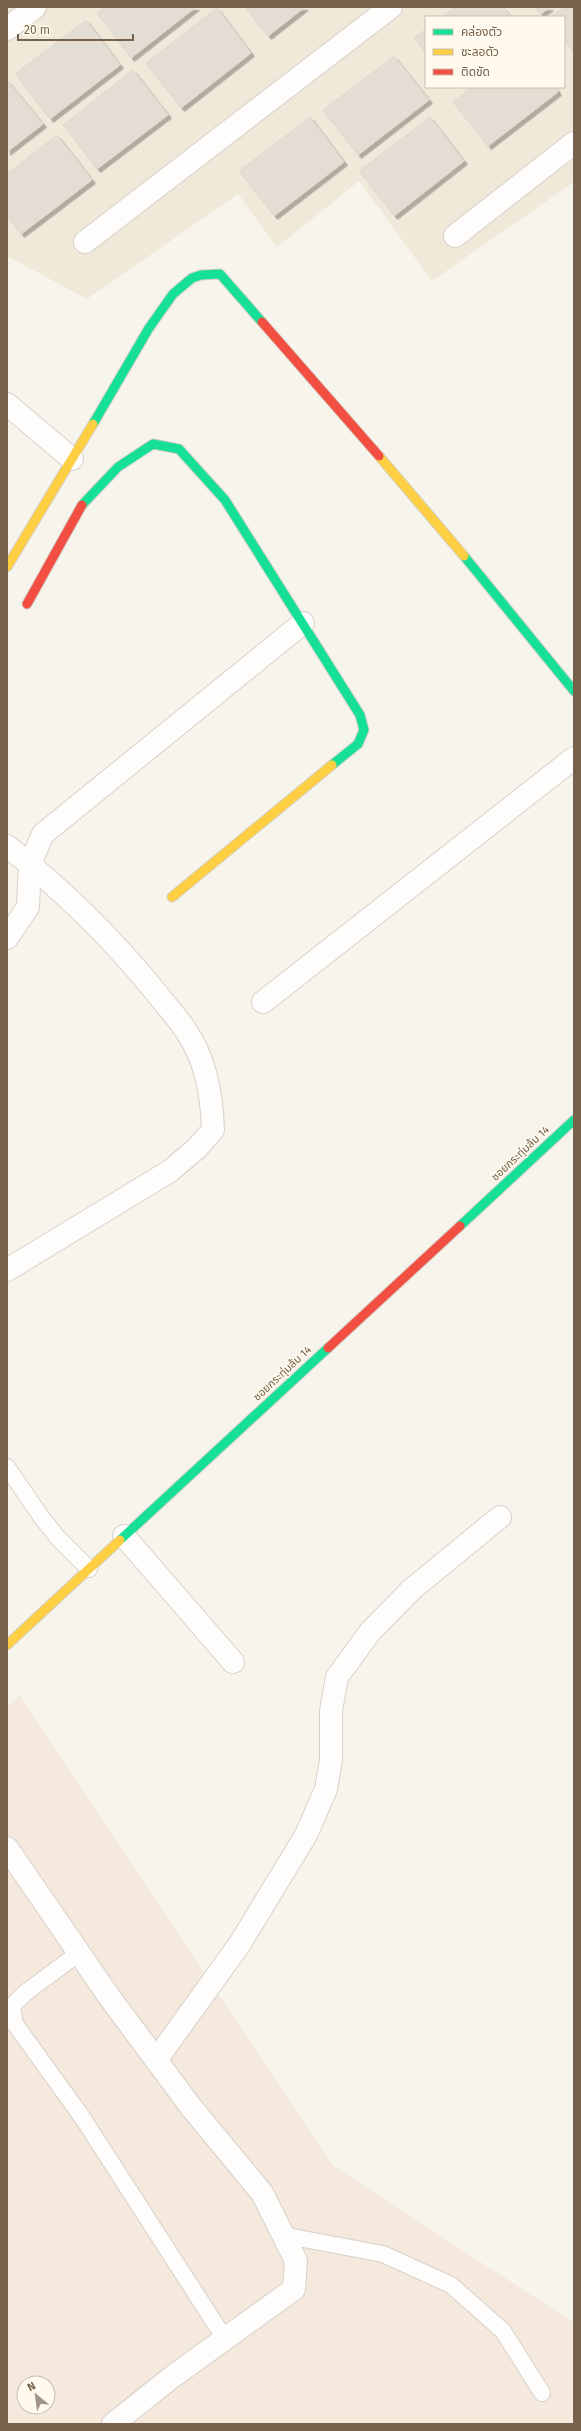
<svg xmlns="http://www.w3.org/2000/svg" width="581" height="2431" viewBox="0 0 581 2431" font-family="'Fira Sans','Noto Sans Thai',sans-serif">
<defs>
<filter id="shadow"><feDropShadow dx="3.5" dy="3.5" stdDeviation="0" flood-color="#0004"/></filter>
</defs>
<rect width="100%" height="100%" fill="#f7f4ec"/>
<path fill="#f0e8d9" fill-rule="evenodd" d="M7,7h567v175l-142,99 -73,-100 -82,66 -39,-53 -151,105 -80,-43zM426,17h138v70h-138z"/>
<path fill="#f5e8dd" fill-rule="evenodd" d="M20,1696l312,469 242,158v101h-567v-717zM24,2383h24v24h-24z"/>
<g fill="#e4ddd3" stroke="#e0d8ce" filter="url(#shadow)">
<polygon points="104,7 196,7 131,58 97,13"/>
<polygon points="245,7 305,7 268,36"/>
<polygon points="455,7 503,7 511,17 442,17"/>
<polygon points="535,7 550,7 541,14"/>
<polygon points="564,7 574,7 574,52 564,39 564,17 551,17"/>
<polygon points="217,8 251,53 181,108 146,63"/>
<polygon points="86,20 120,65 50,119 15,74"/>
<polygon points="426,29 426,53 414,38"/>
<polygon points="394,56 429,100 358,155 323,110"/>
<polygon points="133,70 168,115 97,169 63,125"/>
<polygon points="7,80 43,124 7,152"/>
<polygon points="472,87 555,87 558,92 488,146 453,102"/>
<polygon points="310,117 344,162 274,216 239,171"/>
<polygon points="430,117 464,161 394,216 359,171"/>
<polygon points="57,135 92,180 21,234 7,216 7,174"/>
</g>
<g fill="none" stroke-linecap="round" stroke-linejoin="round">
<defs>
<g id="lane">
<polyline points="7,1467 42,1518 58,1538 89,1569"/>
<polyline points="79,1953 25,1993 12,2006 15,2024 82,2117 225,2339"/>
<polyline points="282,2235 383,2254 451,2285 503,2331 542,2393"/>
</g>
<g id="street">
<polyline points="7,29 35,7"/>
<polyline points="455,236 574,143"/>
<polyline points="85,242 391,7"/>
<polyline points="7,404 72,459"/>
<path d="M7,846c56,44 106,93 151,149 10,13 22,25 30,39 18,27 24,64 25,96l-16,18 -27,23 -163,99"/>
<polyline points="7,938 28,907 30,864 43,834 303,623"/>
<polyline points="263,1002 574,758"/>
<polyline points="124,1536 233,1662"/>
<polyline points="7,1848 110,1998 191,2107 262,2193 296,2261 294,2289 172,2377 113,2424"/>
<polyline points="156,2060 239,1945 306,1835 326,1789 331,1760 331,1711 337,1677 370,1632 411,1590 500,1517"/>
</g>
<g id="fast">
<polyline points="93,424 149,328 173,294 192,278 201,275 220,274 262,322"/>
<polyline points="82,505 118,467 153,444 179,449 225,500 360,715 364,730 358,744 332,765"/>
<polyline points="464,556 574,691"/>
<polyline points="460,1226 574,1120"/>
<polyline points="120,1540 328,1348"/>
</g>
<g id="slow">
<polyline points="379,456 464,556"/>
<polyline points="7,567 93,424"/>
<polyline points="172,897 332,765"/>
<polyline points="7,1645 120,1540"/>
</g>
<g id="jam">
<polyline points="262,322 379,456"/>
<polyline points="27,604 82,505"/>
<polyline points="328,1348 460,1226"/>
</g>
</defs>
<use href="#lane" stroke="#d6d1ca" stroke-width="18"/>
<use href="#street" stroke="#d6d1ca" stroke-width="24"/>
<use href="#fast" stroke="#d5d0c6" stroke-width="11"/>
<use href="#slow" stroke="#d5d0c6" stroke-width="11"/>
<use href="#jam" stroke="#d5d0c6" stroke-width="11"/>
<use href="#lane" stroke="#fefdfc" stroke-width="16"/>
<use href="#street" stroke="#fefdfc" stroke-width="22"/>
<use href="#fast" stroke="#16e098" stroke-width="9"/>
<use href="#slow" stroke="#ffcf43" stroke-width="9"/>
<use href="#jam" stroke="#f24e42" stroke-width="9"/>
</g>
<g text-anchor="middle" stroke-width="3" stroke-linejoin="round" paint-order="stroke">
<g font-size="11" fill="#75614c" stroke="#fffaed">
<text transform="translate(520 1153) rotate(-43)" y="4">ซอยกระทุ่มล้ม 14</text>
<text transform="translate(282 1373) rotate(-43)" y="4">ซอยกระทุ่มล้ม 14</text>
</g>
</g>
<rect width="581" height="2431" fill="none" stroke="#75614c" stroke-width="16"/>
<rect x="425" y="16" width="140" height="72" fill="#fffaed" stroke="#c8bdad"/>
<rect x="433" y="29" width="20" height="6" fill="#16e098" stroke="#c8bdad"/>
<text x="461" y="36" font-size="12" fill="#75614c">คล่องตัว</text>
<rect x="433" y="49" width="20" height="6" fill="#ffcf43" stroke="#c8bdad"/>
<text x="461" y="56" font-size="12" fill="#75614c">ชะลอตัว</text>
<rect x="433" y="69" width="20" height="6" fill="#f24e42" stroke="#c8bdad"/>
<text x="461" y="76" font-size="12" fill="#75614c">ติดขัด</text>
<g transform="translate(36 2395) rotate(331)"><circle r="19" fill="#fffaed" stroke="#c8bdad"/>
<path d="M0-3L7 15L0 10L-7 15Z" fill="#a29484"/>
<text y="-6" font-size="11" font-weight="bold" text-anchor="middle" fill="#75614c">N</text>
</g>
<path d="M18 34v6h115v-6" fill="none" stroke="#75614c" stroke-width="2"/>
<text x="24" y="34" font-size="12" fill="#75614c" stroke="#fffaed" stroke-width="3" paint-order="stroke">20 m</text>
</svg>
